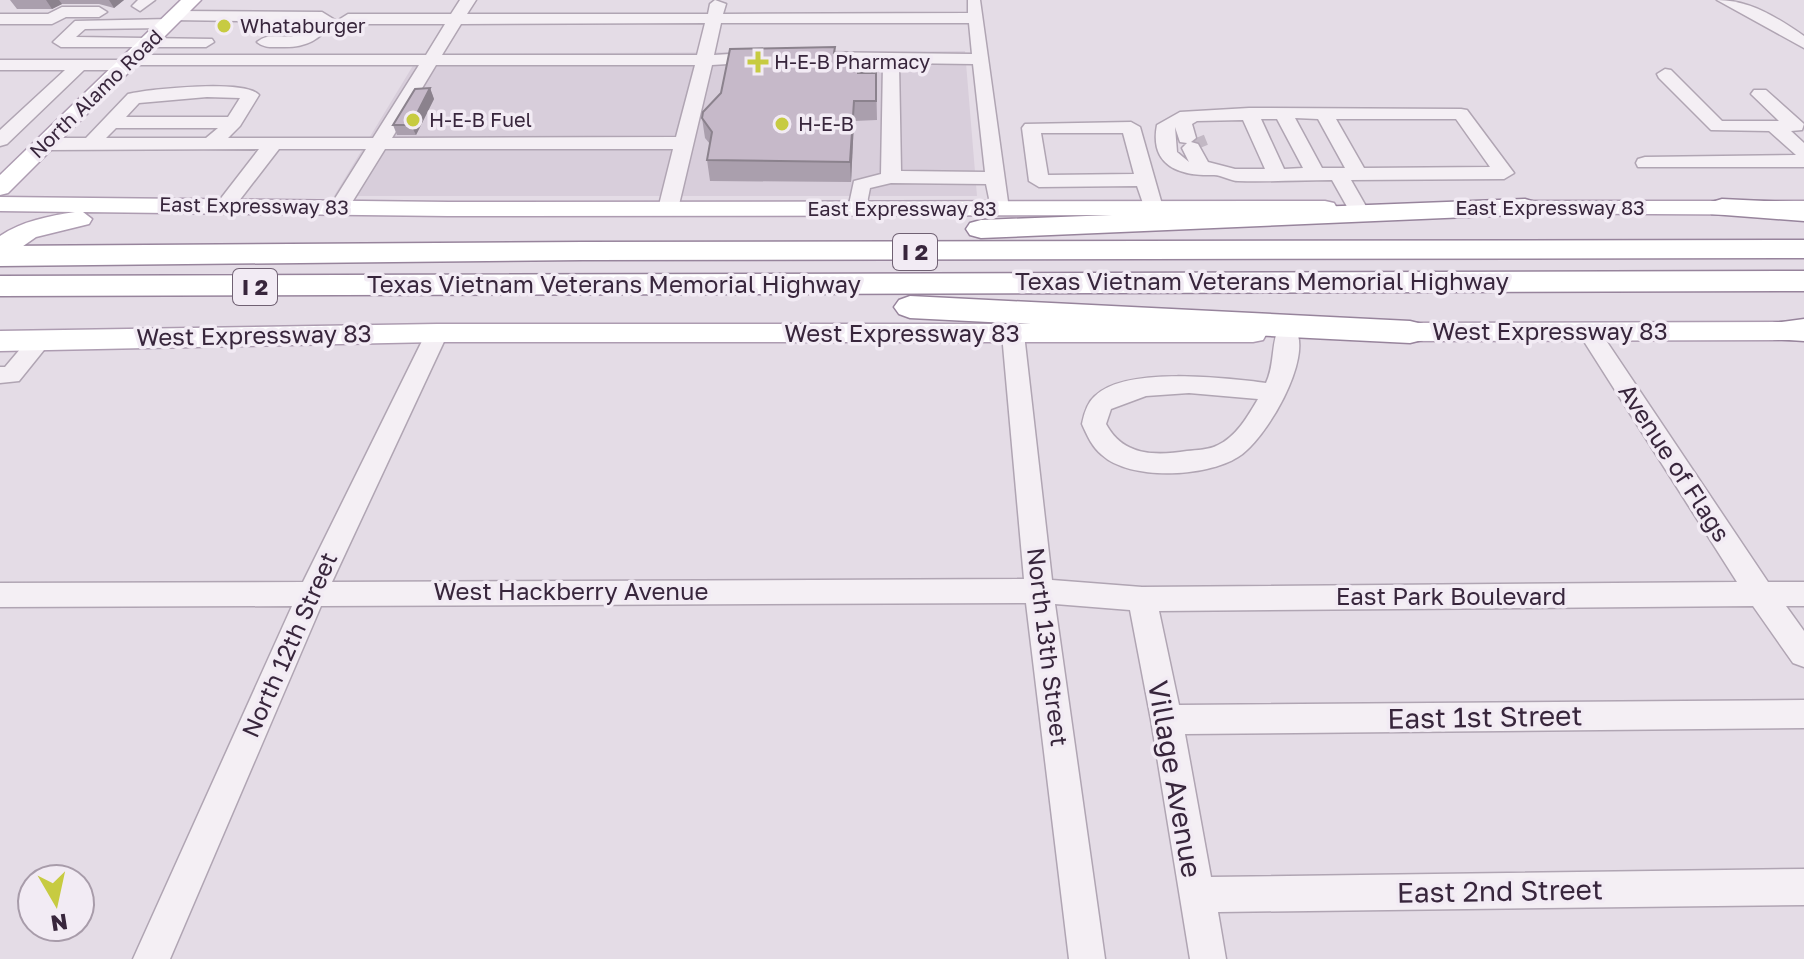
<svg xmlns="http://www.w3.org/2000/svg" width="1804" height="959" viewBox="0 0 1804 959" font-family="'Golos Text',sans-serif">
<rect width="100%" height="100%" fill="#e4dce6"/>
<polygon fill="#d8cedb" points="965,51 977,196 334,196 420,54"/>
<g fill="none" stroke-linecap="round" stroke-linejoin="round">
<polyline stroke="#c2b8c4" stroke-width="17" stroke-dasharray="17 9" stroke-linecap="butt" points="1196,138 1200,148"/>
<defs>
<g id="minor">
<polygon points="138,0 155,0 140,11 132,6"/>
<path d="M460,0h16l-9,14h241l2,-10 5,-4 11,4 -3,10 245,-1v-13h12l29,209 -3,4h-14l-6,-29 -95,-1 -21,5 -5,25h-14l-3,-4 6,-28 27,-7 2,-111 -75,-1 -8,-5 8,-5 164,2 -3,-31h-248l-7,32 47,-3 8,5 -8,5 -49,3 -34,144 -10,6 -10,-6 15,-60h-288l-39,63 -7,2 -10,-6 37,-59h-87l-47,61 -7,2 -10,-6 44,-57 -214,1 -9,-6 9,-6h41l42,-44c21,-5 118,-15 131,1l-19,31 -12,12h145l46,-73h-285l-8,5h-42l-77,74 -7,2v-16l65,-60h-65v-10h123l8,-5h295l19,-31h-97l-8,-5 8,-5h103zM705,23l-8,32h-255l19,-31zM899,63l74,1 12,108 -84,-1zM436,65h259l-19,72 -284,1zM207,97l33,1 -12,19h-102l13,-14zM116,128h102l-12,10h-100z"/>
<path d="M1717,0c33,0 61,18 87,36v12z"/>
<polygon points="62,7 99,7 107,12 99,17 66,17 52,24 0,24 0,14 48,14"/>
<path d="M176,11l146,1 13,8c-15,20 -29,28 -54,27 -10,0 -17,1 -24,-5 18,-15 36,7 60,-20l-143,-2v6l-6,2 -83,1 -9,8 136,2 2,3 -8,5h-145l-8,-5 22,-21 95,-2v-6z"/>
<polygon points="1665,69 1671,70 1722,121 1779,121 1751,94 1754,90 1766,90 1804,124 1802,130 1791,131 1804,143 1804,167 1638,167 1636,163 1638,159 1645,157 1796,155 1769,131 1711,130 1659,78 1657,74"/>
<path d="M1249,108l212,1 6,1 47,63 -10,6 -153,1 16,28 -10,6 -7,-2 -18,-32c-31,0 -63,2 -94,1 -8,0 -16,-6 -24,-6 -33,1 -65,-8 -57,-50l23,-13zM1295,118l23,1 27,49h-23zM1261,119h16l26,49 -19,1zM1336,119h120l34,48 -126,1zM1243,120l22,49h-30l-27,-7 -10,-18 -7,-2 5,-4 -4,-14 5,-3zM1175,127l5,15 7,1 -5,5 7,14 -12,-10z"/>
<path d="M1131,122l9,5 23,81 -3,4h-14l-9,-26 -98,1 -10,-6 -7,-53 3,-4zM1041,133h82l11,41 -86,1z"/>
<polygon points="1589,324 1597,327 1768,582 1804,582 1804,606 1786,606 1804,631 1804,667 1793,663 1753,606 1159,611 1179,705 1804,700 1804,728 1185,734 1211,877 1804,869 1804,905 1218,912 1226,959 1190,959 1151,720 1130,610 1055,604 1105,959 1069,959 1026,603 321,606 170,959 133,959 292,606 0,607 0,583 303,582 426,333 429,328 445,328 448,333 332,582 1024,579 1002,334 1005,329 1021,329 1024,334 1052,580 1142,587 1737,582 1578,332 1581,327"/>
<path d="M1287,325l8,3c19,30 -30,113 -57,129 -31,20 -108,24 -136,-2 -10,-8 -15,-20 -20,-31 2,-10 5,-21 13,-28 30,-30 131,-18 171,-13 9,-19 5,-41 13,-55zM1189,393l69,6c-10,17 -22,38 -40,46 -9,5 -21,5 -31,6 -32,5 -64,5 -81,-27l5,-15 35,-13z"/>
<polygon points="40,332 48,335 51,340 48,345 19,381 0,383 0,367 5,367 32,335"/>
</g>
<g id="major">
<polygon points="181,0 201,0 8,193 0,195 0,175"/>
<path d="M0,197l448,5 877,-1 9,2 3,5 -3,5 -9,2 -877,1 -365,-4 9,7 -3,5 -53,13 -27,19 -9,2v-22c22,-15 49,-20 75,-24l-75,-1z"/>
<polygon points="1495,201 1804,201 1804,215 1486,213 1483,208 1486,203"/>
<polygon points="1804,322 1804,340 1383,341 1373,339 1369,332 1373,325 1383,323"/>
<polygon points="437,324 1253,324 1263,326 1267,333 1263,340 1253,342 437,342 0,351 0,331"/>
</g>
<g id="highway">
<polygon points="1525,199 1535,202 1540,208 1535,214 981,238 970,235 966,229 970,223 981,220"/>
<polygon points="1722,199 1804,203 1804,221 1712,214 1707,208 1712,202"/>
<polygon points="1804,240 1804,258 583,260 0,266 0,246 583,242"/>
<polygon points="1804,271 1804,291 0,296 0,276"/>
<polygon points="910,296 1410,321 1422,324 1427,332 1422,340 1410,343 910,318 899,314 894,307 899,300"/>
<polygon points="1804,319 1804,341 1774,339 1769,331 1774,323"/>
</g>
</defs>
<use href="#minor" stroke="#b0a5b3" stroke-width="3"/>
<use href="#major" stroke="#ad9cb1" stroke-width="3"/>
<use href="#highway" stroke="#97849c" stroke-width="3"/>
<use href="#minor" fill="#f4eff4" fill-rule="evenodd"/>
<use href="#major" fill="#fff" fill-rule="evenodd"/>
<use href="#highway" fill="#fff" fill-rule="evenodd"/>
</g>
<g fill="#aa9fad">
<polygon points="10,0 124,0 114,8 99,4 62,4 52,9 17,9"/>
<polygon points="835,53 843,62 858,73 876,73 877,120 854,121 851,182 710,181 707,160 710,144 705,138 702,118 721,93"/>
<polygon points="430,88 434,99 416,135 397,135 393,125"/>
</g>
<g fill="#8b828d">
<polygon points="46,0 59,0 62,4 52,9"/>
<polygon points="109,0 124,0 114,8"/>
<polygon points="430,88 434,99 416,135 411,125"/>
<polygon points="854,101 854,121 851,182 850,162"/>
</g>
<g fill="#c6b9c9" stroke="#8b828d" stroke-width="2">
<polygon points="835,47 834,53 843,53 841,62 858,63 858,73 876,73 876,101 854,101 850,162 707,160 712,132 702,118 703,112 721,93 730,49"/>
<polygon points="430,88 411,125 393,125 415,89"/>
</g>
<g fill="#c7cb41" stroke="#f2ebf4" stroke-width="3">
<circle cx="224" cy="26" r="8"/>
<path d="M754 50h8v8h8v8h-8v8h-8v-8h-8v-8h8z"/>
<circle cx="413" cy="120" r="8"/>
<circle cx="782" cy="124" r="8"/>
</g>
<g text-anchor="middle" stroke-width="7" stroke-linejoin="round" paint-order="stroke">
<g font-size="20" fill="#38263c" stroke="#f2ebf4" text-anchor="start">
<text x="240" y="33">Whataburger</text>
<text x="774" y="69">H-E-B Pharmacy</text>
<text x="429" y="127">H-E-B Fuel</text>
<text x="798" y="131">H-E-B</text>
</g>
<g font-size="20" fill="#38263c" stroke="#f2ebf4">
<text transform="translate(96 94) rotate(-44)" y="7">North Alamo Road</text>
<text transform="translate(254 206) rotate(1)" y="7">East Expressway 83</text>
<text x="1550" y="215">East Expressway 83</text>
<text x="902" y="216">East Expressway 83</text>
</g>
<g fill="#f2ebf4" stroke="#706173" stroke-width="2">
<rect x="893" y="234" width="44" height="36" rx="6"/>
<rect x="233" y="269" width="44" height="36" rx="6"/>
</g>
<g font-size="22" font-weight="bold" fill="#38263c">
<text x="915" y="260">I 2</text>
<text x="255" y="295">I 2</text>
</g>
<g font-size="24" fill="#38263c" stroke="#f2ebf4">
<text x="1262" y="290">Texas Vietnam Veterans Memorial Highway</text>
<text x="614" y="293">Texas Vietnam Veterans Memorial Highway</text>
<text x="1550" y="340">West Expressway 83</text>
<text x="902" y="342">West Expressway 83</text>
<text transform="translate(254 336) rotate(-1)" y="8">West Expressway 83</text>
<text transform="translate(1674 463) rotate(57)" y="8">Avenue of Flags</text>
<text x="571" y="600">West Hackberry Avenue</text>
<text x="1451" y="605">East Park Boulevard</text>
<text transform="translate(290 645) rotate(-66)" y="8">North 12th Street</text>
<text transform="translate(1047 647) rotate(83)" y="8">North 13th Street</text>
</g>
<g font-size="28" fill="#38263c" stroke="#f2ebf4">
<text transform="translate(1485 717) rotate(-1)" y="10">East 1st Street</text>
<text transform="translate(1175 779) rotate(80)" y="10">Village Avenue</text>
<text transform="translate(1500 891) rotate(-1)" y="10">East 2nd Street</text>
</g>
</g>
<g transform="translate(56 903) rotate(171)"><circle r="38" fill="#f2ebf4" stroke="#a89caa" stroke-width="2"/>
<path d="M0-6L14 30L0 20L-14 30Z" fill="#c7cb41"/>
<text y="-12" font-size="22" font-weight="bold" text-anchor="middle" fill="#38263c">N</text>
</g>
</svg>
